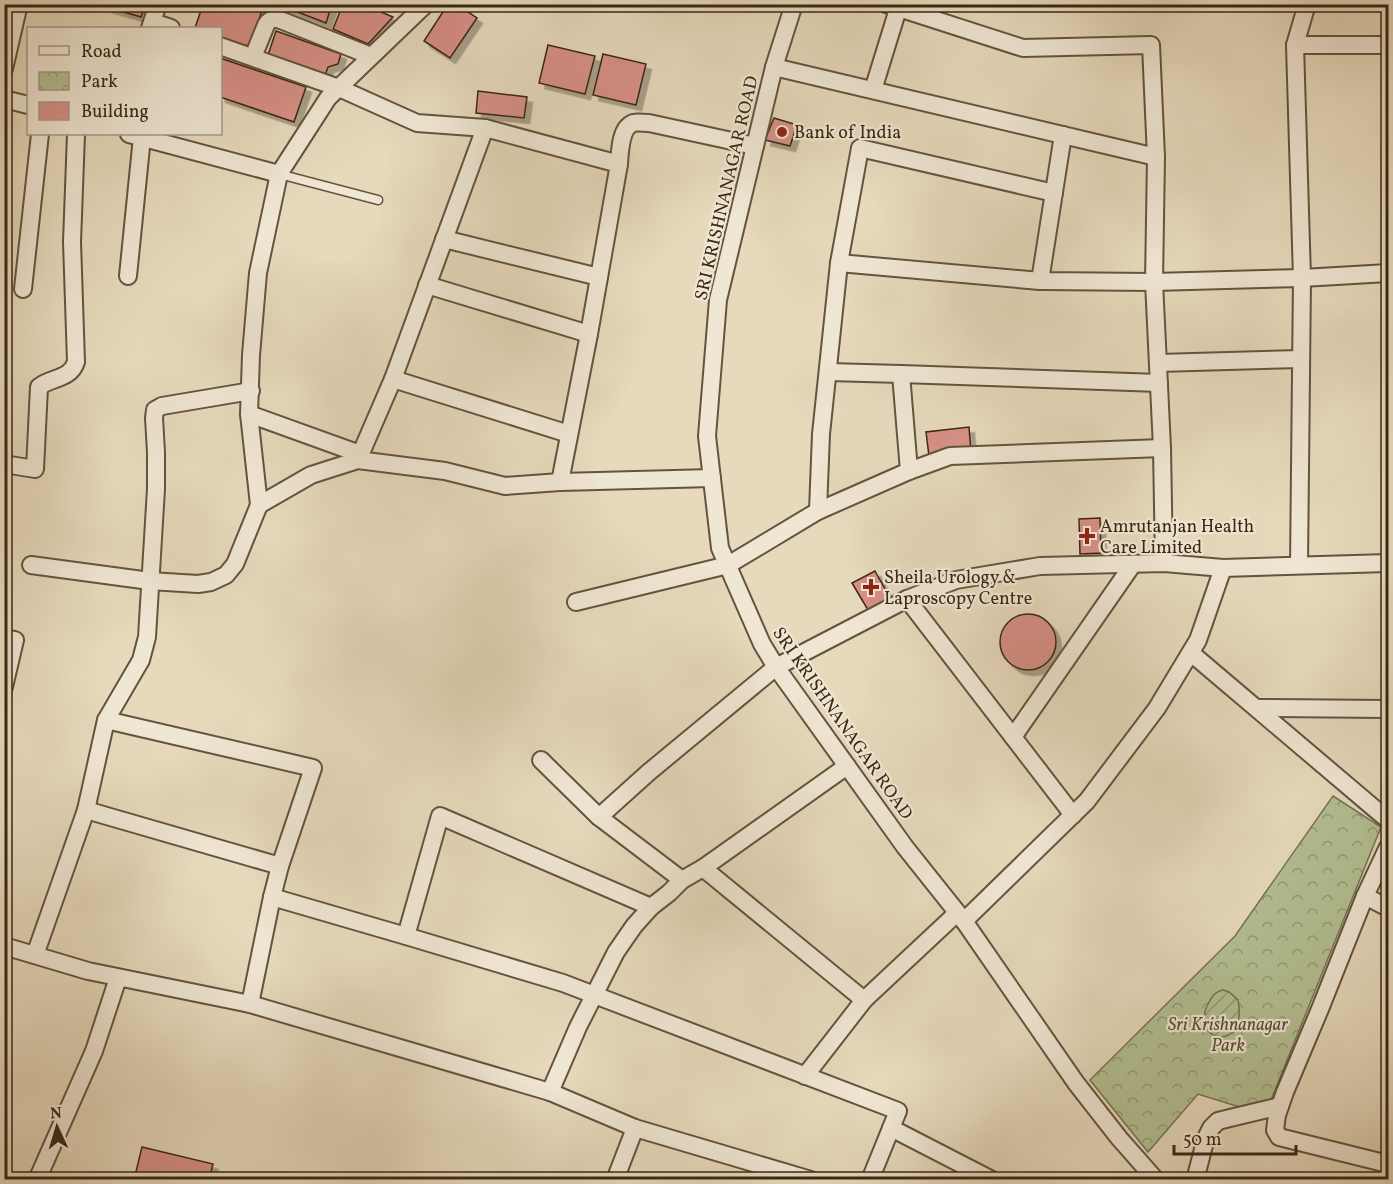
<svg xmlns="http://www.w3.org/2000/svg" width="1393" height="1184" viewBox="0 0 1393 1184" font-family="Vollkorn,serif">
<defs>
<pattern id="park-crowns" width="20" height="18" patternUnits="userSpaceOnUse" patternTransform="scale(1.5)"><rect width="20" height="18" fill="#b3bf92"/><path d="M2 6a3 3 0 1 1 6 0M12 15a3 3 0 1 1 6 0" fill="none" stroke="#939b76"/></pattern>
<pattern id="garden-furrows" width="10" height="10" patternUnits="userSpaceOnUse" patternTransform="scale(1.5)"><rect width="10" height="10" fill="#b3bf92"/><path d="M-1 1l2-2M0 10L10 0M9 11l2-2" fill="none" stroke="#939b76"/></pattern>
<filter id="shadow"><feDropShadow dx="5.5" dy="5.5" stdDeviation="0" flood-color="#0004"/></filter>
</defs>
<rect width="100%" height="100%" fill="#e6d9bc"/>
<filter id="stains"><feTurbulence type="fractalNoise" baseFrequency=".00333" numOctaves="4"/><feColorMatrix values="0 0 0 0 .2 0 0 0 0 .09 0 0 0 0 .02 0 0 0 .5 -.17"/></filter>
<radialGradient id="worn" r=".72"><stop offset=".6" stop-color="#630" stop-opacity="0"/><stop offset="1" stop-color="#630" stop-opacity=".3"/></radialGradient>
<polygon fill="url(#park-crowns)" stroke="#767453" stroke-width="1.5" points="1333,796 1381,827 1265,1115 1198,1094 1148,1152 1090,1080 1235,936"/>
<path fill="url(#garden-furrows)" stroke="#767453" stroke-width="1.5" d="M1223,990l6,2 9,8c10,53 -47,43 -31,6 4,-8 7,-14 16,-16z"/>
<g fill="#d79087" stroke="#392814" stroke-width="1.5" filter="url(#shadow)">
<polygon points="96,4 145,4 141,17"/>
<polygon points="203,4 264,4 250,48 220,38 220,28 195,28"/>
<polygon points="277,4 332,4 326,23"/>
<polygon points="343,4 362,4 393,17 368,44 333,29"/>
<polygon points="448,4 456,4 477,18 450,58 424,41"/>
<polygon points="276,31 341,54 338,64 328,67 323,81 266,61"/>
<polygon points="548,45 595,56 585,94 539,83"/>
<polygon points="603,54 646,64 636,105 593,95"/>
<polygon points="220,58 306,87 294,122 220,97"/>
<polygon points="478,91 527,97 524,118 476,113"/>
<polygon points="774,118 797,125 790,146 765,140"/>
<polygon points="969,427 971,452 929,456 926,432"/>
<polygon points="1100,518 1101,553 1080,554 1079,519"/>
<polygon points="875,571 890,598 868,610 852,583"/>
<circle cx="1028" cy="642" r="28"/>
<polygon points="142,1147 213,1164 209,1180 134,1180"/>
</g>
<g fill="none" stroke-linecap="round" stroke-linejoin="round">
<defs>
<polyline id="lane" points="279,174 378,200"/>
<g id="street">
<polyline points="794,4 774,67 718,300 707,436 720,548 762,644 776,667 905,847 964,921 1076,1083 1119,1138 1156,1180"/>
<polyline points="886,4 1023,48 1151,45 1156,157 1154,282 1162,448 1164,563"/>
<polyline points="153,22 171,28"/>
<polyline points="150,28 158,4"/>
<polyline points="1295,45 1307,4"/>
<path d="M220,46l119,42 78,35 68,5 134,36c1,-12 1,-36 14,-41 5,-1 11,0 16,0l106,23"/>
<path d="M253,57l13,-32c4,-7 9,-7 17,-4l88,35"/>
<polyline points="774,67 1156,157"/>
<polyline points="4,69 19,4"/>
<polyline points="873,90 898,9"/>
<polyline points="4,99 28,105"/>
<polyline points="129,134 279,174 328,98 426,4"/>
<polyline points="444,239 599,277"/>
<polyline points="839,263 1040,281 1154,282 1302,278 1388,273"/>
<polyline points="128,276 142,137"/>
<polyline points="1040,281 1063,135"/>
<polyline points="427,285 589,334"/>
<polyline points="23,289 40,134"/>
<polyline points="1158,363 1301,359"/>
<polyline points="828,372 901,374 1159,383"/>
<polyline points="901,374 909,471"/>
<polyline points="393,379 569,434"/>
<polyline points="249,414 360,454"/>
<polyline points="358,460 393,379 485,128"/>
<path d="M4,464l31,5 4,-82c12,-10 31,-7 37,-25l-4,-120 4,-108"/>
<polyline points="560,482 589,334 619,164"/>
<polyline points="259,505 249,414 251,355 258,273 279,174"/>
<polyline points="818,511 821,434 839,263 860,148 1054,193"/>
<polyline points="31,565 150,581 198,584 211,582 226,575 235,564 259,505 311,475 358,460 445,471 505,486 560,482 712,478"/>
<polyline points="1299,565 1302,278 1295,45 1388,45"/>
<polyline points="907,599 1073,815"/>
<polyline points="576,602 728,565 818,511 909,471 950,456 1162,448"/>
<polyline points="4,638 15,640 4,687"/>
<polyline points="1191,653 1388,820"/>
<polyline points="1257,708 1388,709"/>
<polyline points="106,720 313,768 280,866 272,897 250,1004"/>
<polyline points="1013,737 1133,564"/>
<polyline points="541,760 599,817 682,880"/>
<polyline points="86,810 280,866"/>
<polyline points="599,817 649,772 776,667 907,599 956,580 1040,566 1164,563 1223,568 1388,563"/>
<polyline points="1388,847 1365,896 1320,1009 1285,1092 1277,1115 1275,1130 1279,1137 1388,1164"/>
<polyline points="703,868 864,1000"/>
<polyline points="1365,896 1388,908"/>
<polyline points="272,897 406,936 563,983 898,1111 870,1180"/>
<polyline points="964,921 1087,801 1157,708 1198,640 1223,568"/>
<polyline points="406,936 440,816 651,907"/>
<polyline points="4,946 88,971 250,1004 550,1092 635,1128 811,1180"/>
<polyline points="35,955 86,810 106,720 141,660 147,637 156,489 156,452 154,418 155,410 162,406 251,391"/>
<polyline points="805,1076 864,1000 957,913"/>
<polyline points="550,1092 578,1027 616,952 634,926 651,907 669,893 682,880 703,868 847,766"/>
<polyline points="891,1128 992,1180"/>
<polyline points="37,1180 94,1051 118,978"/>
<polyline points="615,1180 635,1128"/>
<polyline points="1195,1180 1206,1138 1211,1128 1218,1121 1230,1118 1280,1106"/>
</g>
</defs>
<use href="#lane" stroke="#64543e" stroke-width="11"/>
<use href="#street" stroke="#64543e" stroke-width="20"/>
<use href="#lane" stroke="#efe6d3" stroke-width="8"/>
<use href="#street" stroke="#efe6d3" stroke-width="16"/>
</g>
<g fill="#8f2418" stroke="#efe6d3" stroke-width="2">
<circle cx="782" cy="132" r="6"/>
<path d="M1084 527h6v6h6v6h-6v6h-6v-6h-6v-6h6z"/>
<path d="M868 578h6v6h6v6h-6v6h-6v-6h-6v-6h6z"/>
</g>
<g text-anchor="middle" stroke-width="4.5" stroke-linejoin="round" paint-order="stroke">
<g font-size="18" fill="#392814" stroke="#efe6d3" text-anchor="start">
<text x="794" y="138">Bank of India</text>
<text x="1100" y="532">Amrutanjan Health<tspan x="1100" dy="21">Care Limited</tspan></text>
<text x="884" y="583">Sheila Urology &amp;<tspan x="884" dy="21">Laproscopy Centre</tspan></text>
</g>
<g font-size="18" fill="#392814" stroke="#efe6d3">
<text transform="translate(726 188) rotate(-77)" y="6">SRI KRISHNANAGAR ROAD</text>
<text transform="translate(843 723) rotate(55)" y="6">SRI KRISHNANAGAR ROAD</text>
</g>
<g font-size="18" font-style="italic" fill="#584e34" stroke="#efe6d3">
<text x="1228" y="1030">Sri Krishnanagar<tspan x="1228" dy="21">Park</tspan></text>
</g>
</g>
<rect width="1393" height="1184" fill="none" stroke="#e6d9bc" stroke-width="24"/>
<rect x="6" y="6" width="1381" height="1172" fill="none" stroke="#392814" stroke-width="3"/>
<rect x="12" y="12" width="1369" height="1160" fill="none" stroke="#392814" stroke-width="1.5"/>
<rect x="27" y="27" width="195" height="108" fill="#efe6d3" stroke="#a69a87" stroke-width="1.5"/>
<rect x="39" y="46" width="30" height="9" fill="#efe6d3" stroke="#a69a87" stroke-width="1.5"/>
<text x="81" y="57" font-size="18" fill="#392814">Road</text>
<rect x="39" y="72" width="30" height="18" fill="url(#park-crowns)" stroke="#a69a87" stroke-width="1.5"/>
<text x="81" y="87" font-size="18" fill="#392814">Park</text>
<rect x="39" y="102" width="30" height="18" fill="#d79087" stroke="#a69a87" stroke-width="1.5"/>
<text x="81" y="117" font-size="18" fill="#392814">Building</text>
<g transform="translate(57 1127) rotate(356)" stroke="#efe6d3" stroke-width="4.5" paint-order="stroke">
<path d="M0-4.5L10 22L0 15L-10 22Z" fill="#392814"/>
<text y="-9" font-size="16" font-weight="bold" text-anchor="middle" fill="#392814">N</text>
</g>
<path d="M1174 1145v9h122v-9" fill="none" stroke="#392814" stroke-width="3"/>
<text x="1183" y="1145" font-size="18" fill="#392814" stroke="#efe6d3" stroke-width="4.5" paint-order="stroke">50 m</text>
<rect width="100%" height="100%" filter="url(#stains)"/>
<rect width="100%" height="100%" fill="url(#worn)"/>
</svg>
